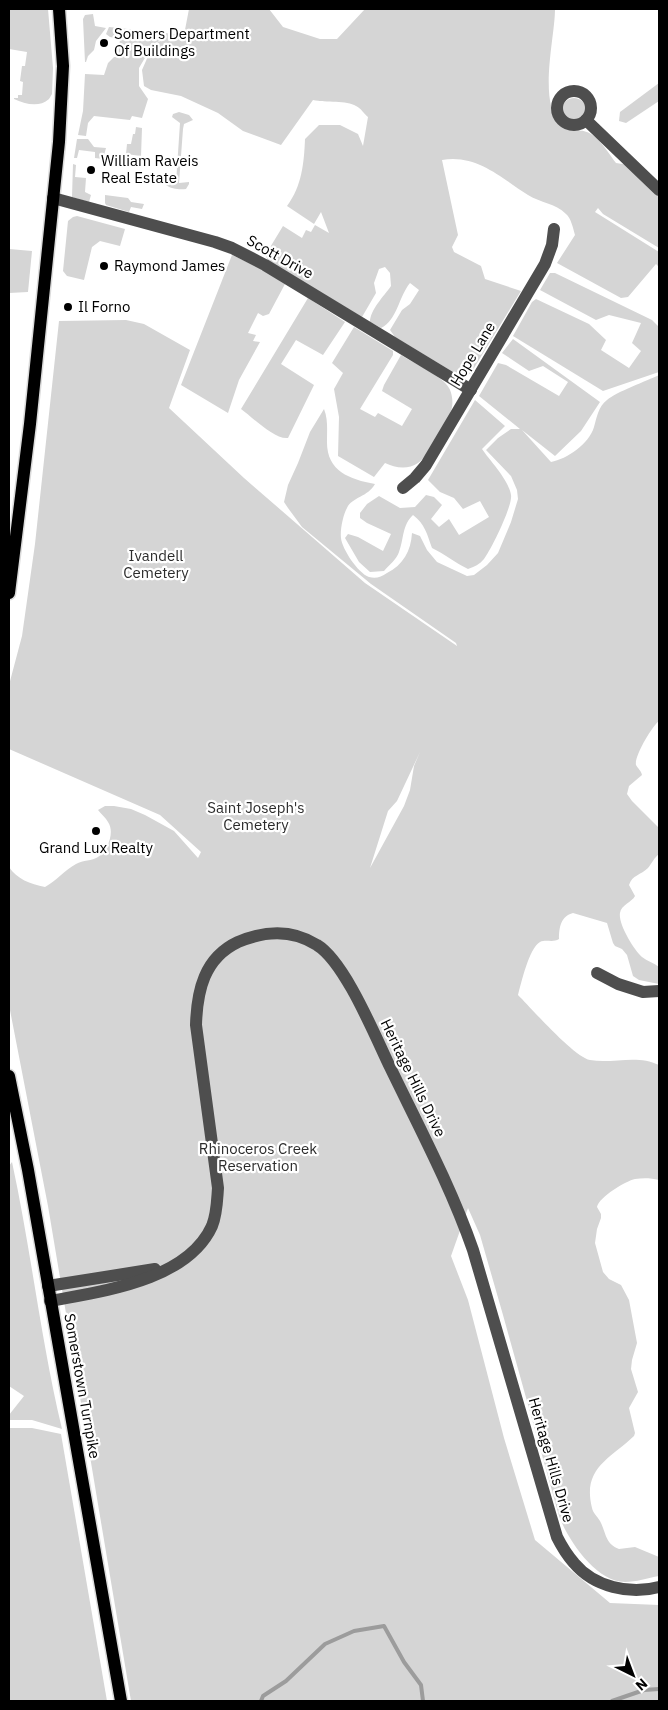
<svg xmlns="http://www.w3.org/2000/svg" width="668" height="1710" viewBox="0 0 668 1710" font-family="'IBM Plex Sans',sans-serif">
<rect width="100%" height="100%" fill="#fff"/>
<g fill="#d5d5d5" fill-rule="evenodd">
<path d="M9,9h39l5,59 -1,26 -3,5c-10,9 -24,5 -35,0v-1h4v-3h4l1,-13 -3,-1 2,-15h3l2,-14 -18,-3z"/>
<path d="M189,9h80l14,18 37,12h17l28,-30h190c0,29 -18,96 7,116 12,8 20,3 29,9 10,6 18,20 25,29l13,2 30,31v52l-56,-34 -5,-6 -3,4 64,40v15l-3,-3 -28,33 -7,1 -64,-35 18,-28c-2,-7 -4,-17 -9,-21 -11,-11 -25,-11 -38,-19 -27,-17 -51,-41 -86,-35l16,75 -6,12 2,5 27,14 4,13 36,12 -50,82 -8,5 -68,-41 -5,-7 12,-20 8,-6 9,-14 -9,-7c-11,13 -13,38 -29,45l-11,-6c0,-12 14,-26 21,-36l-1,-13 -5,-6 -6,2 -5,14 2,10 -14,24 -95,-57 -1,-6 17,-28 19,12 4,-8 5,2 4,-7 14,8 -8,-21 -7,12 -27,-18c15,-20 17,-43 18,-67l14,-14h21l18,9 5,12 5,-29c-4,-3 -7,-9 -12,-11 -9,-6 -30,-3 -43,-6l-32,45 -38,-14 -25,-18 -37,-17 -30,-6 -7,-4 -2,-16 11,-25 11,-6 -11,5 -14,24v18l9,13 -6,19 -10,-2 -2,4 -36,-4 -6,7 -2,13 -8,-1 5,-24 2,-37 19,1 4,-12 6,-6h4l2,-18 -10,-2 -4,-3 3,-7 75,8z"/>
<polygon points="93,14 95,26 106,28 96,41 94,50 88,56 86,62 85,62 83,19 85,15"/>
<polygon points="659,83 659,101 626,123 619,121 620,112"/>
<circle cx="574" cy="110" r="12"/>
<path d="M179,112l10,3 4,5 -9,4 -1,5 -4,54 10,-1v2l-3,5c-6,1 -15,0 -20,-4l2,-2h8l4,-60 -8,-6 1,-3z"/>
<polygon points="136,127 142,128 141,156 126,154 127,144 131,144 133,134 135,134"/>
<polygon points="77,139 88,139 94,147 106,148 103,159 95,158 95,152 79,150 77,158 74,158"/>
<polygon points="73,164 76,165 75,177 86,178 85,192 91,195 89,202 72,197"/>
<polygon points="105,195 128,198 131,202 144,204 142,209 131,207 129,212 106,205 105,203"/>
<polygon points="77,216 125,229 120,246 100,241 92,247 84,280 67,276 63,271 68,221 73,217"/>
<polygon points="9,249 32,251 28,292 9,293"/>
<polygon points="232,255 260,268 285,284 269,314 263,316 258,313 248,333 256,335 253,341 260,342 239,380 228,413 181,385"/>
<polygon points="550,273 555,273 652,320 659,327 659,372 603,391 513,336 532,302 536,299 589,324 606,340 601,350 629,368 641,351 632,343 641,323 609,315 596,320 540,290"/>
<path d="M308,298l37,24 -22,33 -27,-15 -15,24 33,21 -26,53c-13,2 -36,-21 -47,-29z"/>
<path d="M126,320l18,4 46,26 -21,58 75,70 121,105 92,63 -1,-3 -85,-59 -69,-57 -14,-19 -4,-6 4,-17 10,-22 12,-31 14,-23c4,10 3,20 3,31 -1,31 22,39 48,44 -7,13 -23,13 -28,24 -4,7 -7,22 -6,30 1,11 17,35 28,39 7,2 12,0 18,-4 16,-8 24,-22 25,-40l8,3 7,14 10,12 30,14 7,-1 13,-10 11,-12 13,-31 7,-23 -1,-9 -6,-14 -25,-26 12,-12 13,-9h9l-41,-33 19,-33 8,2 53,31 9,-14 -25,-16 -14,5 -27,-18 11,-14 87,63 -19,29 -26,25 -33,-26 29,32c16,-3 38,-18 43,-35 3,-10 4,-20 13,-27 9,-8 40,-19 52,-25v346c-6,4 -25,35 -23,44 2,4 5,5 6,10l-13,11 -2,8 5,7 27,27v26c-5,4 -7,9 -11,14 -7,7 -16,7 -19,17l6,11c-3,6 -14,9 -15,17 -2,11 14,37 22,44 5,4 12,6 17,10v17l-20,-4 -6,-4 -6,-21 -5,-6 -7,-3 -2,-3 -6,-20 -34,-10c-12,3 -14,14 -14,26 -6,4 -13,0 -19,3 -11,6 -19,42 -22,53 13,13 56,62 72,65 23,4 47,-6 69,5v115c-8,-2 -16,-2 -24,-1 -9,2 -36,18 -38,28l4,7v4l-4,11 -2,14 8,29 6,7 12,6 8,15 8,43 -5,17 -1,9 7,23 -9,16 6,25 -1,3c-24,23 -52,32 -42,72 1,5 5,8 8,13 6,11 5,23 19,28l16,-2 24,10v19c-11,2 -23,6 -34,6 -29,0 -57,-42 -66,-66l-56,-201 -23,-80 -12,-27 -17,48 17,44 36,138 31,102 75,63 49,2v96h-528l-83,-495 -39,-201v-138c8,12 21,17 36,20 11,-6 20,-17 31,-23 7,-4 16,-3 22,-7 10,-7 17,-25 10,-35 -2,-4 -7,-8 -10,-12l7,-4h9l17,3 14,6 29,16 24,27 3,-6 -41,-37 -151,-66v-64l13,-49 13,-92 24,-223zM420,752l-6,14 -4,24 -6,16 -34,62 18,-57 9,-10z"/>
<path d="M354,327l39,24v4l-33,54 15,8 3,-4 24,13 10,-17 -30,-18 2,-6 17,-30c12,8 42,21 48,33 3,5 4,13 3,19 -2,11 -24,50 -34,56 -10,7 -23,5 -33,0l-11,14 -36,-21 1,-39 -5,-28 9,-16 -11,-10z"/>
<path d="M475,400l30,26 -23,23c8,12 27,31 29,46 2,10 -20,55 -27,64 -4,5 -10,8 -16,10 -13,-6 -23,-15 -36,-21 -5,-14 -7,-24 -19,-33 -11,10 -9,24 -14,37 -2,7 -10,13 -15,19l-14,1 -11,-10 -14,-24 3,-4 10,3 25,14 8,-17 -24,-11 -7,-5v-5l7,-9 12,-8 21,12 15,-1 11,-12 8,2 8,8 -11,14 8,8 10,-8 10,16 30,-18 -9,-16 -17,8 -9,-11 -14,-6 -12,-12z"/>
<path d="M12,1162c19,88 29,179 50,267l-30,-9h-23v-5l15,-19 -15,-10v-220z"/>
<polygon points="9,1428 32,1428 61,1434 107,1701 9,1701"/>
</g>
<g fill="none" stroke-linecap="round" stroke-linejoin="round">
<g stroke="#9c9c9c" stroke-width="4">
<polyline points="261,1701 263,1696 286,1681 325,1644 354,1631 384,1626 404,1662 421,1685 423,1701"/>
<polyline points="612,1701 644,1690 659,1689"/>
</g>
<defs>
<g id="major">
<polyline points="9,593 30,424 59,142 63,66 59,9"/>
<polyline points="9,1076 28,1170 121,1701"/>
</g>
</defs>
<use href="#major" stroke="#dbdbdb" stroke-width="15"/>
<g stroke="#4e4e4e" stroke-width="12">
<circle cx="574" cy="108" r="17"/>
<polyline points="586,120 659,190"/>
<polyline points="53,198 215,242 232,248 265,265 471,390"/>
<polyline points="403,488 415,478 426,465 545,264 552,245 554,229"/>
<polyline points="597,973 618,984 643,992 659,991"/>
<polyline points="48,1286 155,1269"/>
<path d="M50,1301c52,-10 137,-20 162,-75 5,-12 5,-25 6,-38l-22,-163c1,-34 8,-67 42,-83 26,-11 54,-13 79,3 28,17 58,91 73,122 29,60 61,120 83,183l84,287c5,10 10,18 17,26 20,24 56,32 85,24"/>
</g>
<use href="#major" stroke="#000" stroke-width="12"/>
</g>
<g fill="#000" stroke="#fff" stroke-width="2">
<circle cx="104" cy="43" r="5"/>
<circle cx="91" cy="170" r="5"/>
<circle cx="104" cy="266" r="5"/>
<circle cx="68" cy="307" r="5"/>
<circle cx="96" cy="831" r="5"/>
</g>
<g text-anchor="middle" stroke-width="4.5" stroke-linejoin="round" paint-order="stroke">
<g font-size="15" fill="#000" stroke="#fff" text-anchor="start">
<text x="114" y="39">Somers Department<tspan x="114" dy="17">Of Buildings</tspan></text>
<text x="101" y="166">William Raveis<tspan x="101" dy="17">Real Estate</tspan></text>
<text x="114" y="271">Raymond James</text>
<text x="78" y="312">Il Forno</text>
<text x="96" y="853" text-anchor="middle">Grand Lux Realty</text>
</g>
<g font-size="15" fill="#000" stroke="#fff">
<text transform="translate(280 257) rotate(29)" y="5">Scott Drive</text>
<text transform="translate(473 354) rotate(-59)" y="5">Hope Lane</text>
<text transform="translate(413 1078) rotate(64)" y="5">Heritage Hills Drive</text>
<text transform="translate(82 1386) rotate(80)" y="5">Somerstown Turnpike</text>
<text transform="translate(551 1460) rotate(74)" y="5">Heritage Hills Drive</text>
</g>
<g font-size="15" fill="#2c2c2c" stroke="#fff">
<text x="156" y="561">Ivandell<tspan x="156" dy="17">Cemetery</tspan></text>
<text x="256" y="813">Saint Joseph's<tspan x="256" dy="17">Cemetery</tspan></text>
<text x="258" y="1154">Rhinoceros Creek<tspan x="258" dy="17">Reservation</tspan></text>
</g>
</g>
<rect width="668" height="1710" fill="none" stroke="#000000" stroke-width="20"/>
<g transform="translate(633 1675) rotate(138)" stroke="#ffffff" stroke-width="4" paint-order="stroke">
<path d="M0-4L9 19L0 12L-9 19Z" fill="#000000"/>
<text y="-8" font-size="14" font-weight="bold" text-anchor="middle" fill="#000000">N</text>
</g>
</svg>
